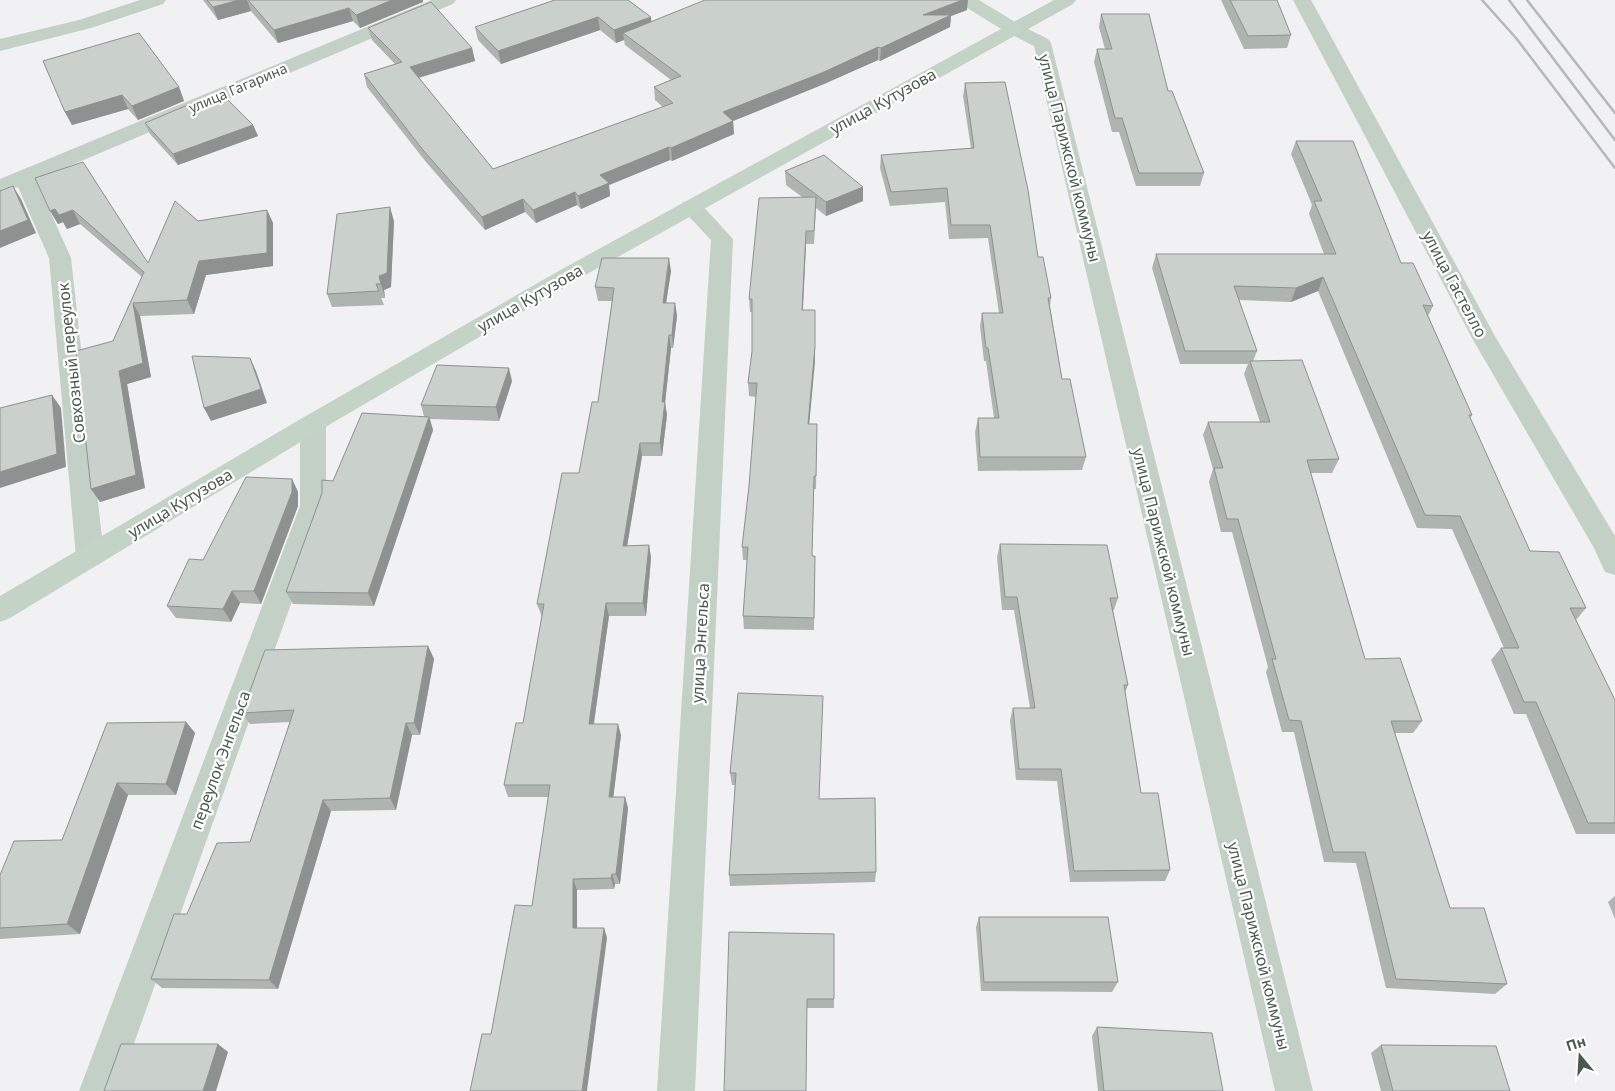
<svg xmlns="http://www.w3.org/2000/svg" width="1615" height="1091" viewBox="0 0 1615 1091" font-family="'Noto Sans',sans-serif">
<rect width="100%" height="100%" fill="#f1f0f2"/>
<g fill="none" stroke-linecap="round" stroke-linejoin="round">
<g fill="#c2d0c5" fill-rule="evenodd">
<polygon points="140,0 166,0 163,4 91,28 0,51 0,39 79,20"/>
<polygon points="432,0 456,0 453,4 36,180 71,258 104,556 100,564 90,567 80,564 76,556 49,258 18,187 0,193 0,179"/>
<polygon points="1054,0 1076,0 1073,4 1028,29 1048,39 1051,43 1313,1091 1275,1091 1034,46 1008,33 1005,29 1008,25"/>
<polygon points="1293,0 1311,0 1496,338 1615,536 1615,575 1605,572 1594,548 1472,338"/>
<polygon points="691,201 699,202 733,239 695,1091 657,1091 711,240 680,207 683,202"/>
<polygon points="313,414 322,417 326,423 326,506 117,1091 79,1091 300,506 300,423 304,417"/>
</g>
<polygon fill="#c3d4c7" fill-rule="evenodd" points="958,0 979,0 1020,25 1023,29 1020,33 580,278 322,429 10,618 0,622 0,596 304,417 564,268 1001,29 961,4"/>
<g stroke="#b3b9b5" stroke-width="2.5">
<polyline points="1482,0 1516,38 1615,168"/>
<polyline points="1509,0 1615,140"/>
<polyline points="1527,0 1615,113"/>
</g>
</g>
<g fill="#aeb4b0">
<polygon points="203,0 423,0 423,2 360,28 353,21 278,43 251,11 218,20"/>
<polygon points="555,0 651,22 967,10 951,16 950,27 880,61 878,60 824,84 733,121 734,134 672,161 670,160 609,185 610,196 581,209 577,205 536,223 525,212 485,230 426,162 367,87 364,74 395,64 372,40 368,28 472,48 475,61 419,78 493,169 663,107 655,100 654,87 671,80 625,45 624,40 616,43 600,30 501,64 478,40 475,27"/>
<polygon points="1221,0 1277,0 1291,35 1287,48 1244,49"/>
<polygon points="1101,14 1168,91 1204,173 1200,186 1136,186 1119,132 1112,132 1094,62 1097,49 1105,49 1099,27"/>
<polygon points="43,61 179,87 184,101 138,120 128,109 72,125 65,112"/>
<polygon points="965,83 1038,257 1051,298 1050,306 1062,379 1086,457 1082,470 978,471 975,432 978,418 994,418 986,361 984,361 980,326 982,313 999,313 988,238 949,239 945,202 890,206 880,168 881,155 971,148 963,96"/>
<polygon points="194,110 253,125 258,136 178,165 150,134 145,123"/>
<polygon points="1296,141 1401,263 1433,306 1428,316 1472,415 1470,418 1530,551 1586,608 1576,620 1615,700 1615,834 1576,834 1526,714 1514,714 1491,660 1501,648 1504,648 1452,529 1417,528 1318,291 1291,302 1239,300 1257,351 1253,361 1339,459 1332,473 1311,473 1365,659 1422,721 1413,733 1395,733 1450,908 1507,984 1495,994 1386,988 1356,863 1324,862 1294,732 1282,732 1266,672 1268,667 1232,532 1221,532 1209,482 1213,469 1203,435 1208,422 1260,422 1244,374 1248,364 1180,364 1152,268 1156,254 1324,254 1309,214 1312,205 1291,154"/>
<polygon points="785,171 863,187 863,201 826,216 816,208 814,244 806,244 803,310 815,361 809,424 817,424 816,489 814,489 812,556 815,556 814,630 744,629 743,616 747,560 743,560 742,547 749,486 756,397 749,396 748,383 752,351 752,312 750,312 749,299 802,197 786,185"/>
<polygon points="35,178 148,263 198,221 267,210 273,223 273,266 206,275 194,314 140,316 151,377 127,384 145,488 100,502 113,341 142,277 80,224 67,229 63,222 58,224"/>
<polygon points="394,221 391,287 384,290 385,298 381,298 384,305 332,307 327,294"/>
<polygon points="671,271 666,303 675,303 677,316 673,348 671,348 665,403 667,415 662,456 642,456 627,546 649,545 651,558 646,616 609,616 594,724 621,735 613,797 625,797 628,808 620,884 615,884 614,889 577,890 577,928 604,928 607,938 491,1034 532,906 549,797 508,797 504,785 523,723 542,617 537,604 579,473 598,402 612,301 598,301 595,287"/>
<polygon points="512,381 499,421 430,419 433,430 374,606 293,604 286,592 322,493 333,481 424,416 421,405"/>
<polygon points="292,479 298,492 298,506 261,604 240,603 231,622 176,618 167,606 203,560"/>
<polygon points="1000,544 1118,598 1114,610 1113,610 1128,685 1125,693 1141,793 1170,870 1165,881 1070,882 1057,781 1016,780 1010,720 1013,708 1030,708 1014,610 1002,610 997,557"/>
<polygon points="428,646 434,659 420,735 412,735 396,810 331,811 278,989 162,988 151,979 187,914 250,842 290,722 250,724 242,713"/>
<polygon points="738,693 819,799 876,872 875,882 730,886 729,875 735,785 732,785 730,773"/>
<polygon points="186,722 195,733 176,795 128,795 80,934 0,939 0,875 62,840 107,723"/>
<polygon points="1615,896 1615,919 1608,902"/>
<polygon points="979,917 1118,982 1112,992 981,991 976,927"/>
<polygon points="729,932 834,999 834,1008 807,1008"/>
<polygon points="1097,1027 1223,1091 1098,1091 1092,1036"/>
<polygon points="1381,1045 1510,1091 1381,1091 1371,1053"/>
</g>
<g fill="#8d9290">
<polygon points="239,0 247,0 251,11 218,20 213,7"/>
<polygon points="392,0 423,0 423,2 360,28 356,15"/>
<polygon points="962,0 968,0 967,10 951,16 950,27 880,61 881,48 923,15"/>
<polygon points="349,8 353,21 278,43 274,30"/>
<polygon points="598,17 600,30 501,64 498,51"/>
<polygon points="651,17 652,30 623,33 624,40 616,43 614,30"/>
<polygon points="878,47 878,60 824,84 733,121 734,134 672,161 671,148 723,112"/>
<polygon points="472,48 475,61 413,79 410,67"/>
<polygon points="179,87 184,101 138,120 132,106"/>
<polygon points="122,95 128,109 72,125 65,112"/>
<polygon points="253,125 258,136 178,165 173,154"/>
<polygon points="669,147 670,160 609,185 610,196 581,209 578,196 600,175"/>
<polygon points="13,186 21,199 36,233 0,248 0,231"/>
<polygon points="863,187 863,201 826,216 826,202"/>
<polygon points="575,192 577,205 536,223 533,210"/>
<polygon points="523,199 525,212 485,230 482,217"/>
<polygon points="390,207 394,221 391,287 384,290 385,298 381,284 379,276"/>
<polygon points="55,209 63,222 58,224 50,211"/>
<polygon points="73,210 80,224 67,229 59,215"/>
<polygon points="267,210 273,223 273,266 206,275 194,314 187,300 199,261"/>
<polygon points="806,231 806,244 802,324 802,310"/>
<polygon points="669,258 671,271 664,316 663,303"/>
<polygon points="1323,277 1318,291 1291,302 1296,288"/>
<polygon points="133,303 140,316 151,377 127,384 145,488 100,502 91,489 119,371"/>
<polygon points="675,303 677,316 673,348 672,335"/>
<polygon points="815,310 815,361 808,437 808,424"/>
<polygon points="669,335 671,348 665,403 667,415 662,456 660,443 662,402"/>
<polygon points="250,358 256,371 267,403 211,421 204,408"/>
<polygon points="509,368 512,381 499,421 496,407"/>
<polygon points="52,395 61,408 66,467 0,488 0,472"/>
<polygon points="429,417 433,430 374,606 368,593"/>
<polygon points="640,443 642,456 625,559 623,546"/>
<polygon points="292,479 298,492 298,506 261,604 254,591"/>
<polygon points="649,545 651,558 646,616 643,603"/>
<polygon points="232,591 240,603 231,622 223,609"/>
<polygon points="606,603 609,616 592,735 589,724"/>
<polygon points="428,646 434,659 420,735 414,723"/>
<polygon points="186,722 195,733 176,795 166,784"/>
<polygon points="406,723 412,735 396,810 390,798"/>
<polygon points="618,724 621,735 612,808 609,797"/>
<polygon points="117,783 128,795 80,934 67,924"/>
<polygon points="625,797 628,808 620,884 616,874"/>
<polygon points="323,800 331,811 278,989 269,980"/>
<polygon points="612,874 615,884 614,889 611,878"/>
<polygon points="573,879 577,890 577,938 573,928"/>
<polygon points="604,928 607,938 587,1091 582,1091"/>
<polygon points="218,1044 228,1052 216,1091 203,1091"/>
</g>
<g fill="#cad1cd" stroke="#8d9290">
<polygon points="207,0 239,0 213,7"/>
<polygon points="248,0 392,0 356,15 349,8 274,30"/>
<polygon points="555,0 628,0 651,17 614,30 598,17 498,51 475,27"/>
<polygon points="705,0 962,0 923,15 951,15 881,48 878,47 824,72 723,112 733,121 671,148 669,147 600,175 609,183 578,196 575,192 533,210 523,199 482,217 423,150 364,74 402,62 368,28 431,2 472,48 410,67 493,169 673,103 654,87 681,76 623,33"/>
<polygon points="1230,0 1277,0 1291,35 1248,36"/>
<polygon points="1101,14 1149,14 1168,91 1172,91 1204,173 1139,173 1122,118 1115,118 1097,49 1112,49"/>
<polygon points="139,33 179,87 132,106 122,95 65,112 43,61"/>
<polygon points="1005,82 1028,190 1038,257 1043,257 1051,298 1048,298 1062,379 1070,379 1086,457 980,457 978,418 999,418 988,348 986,348 982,313 1003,313 990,225 951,225 947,188 891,192 881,155 974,148 965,83"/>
<polygon points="226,98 253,125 173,154 145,123 190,104 194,110"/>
<polygon points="1296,141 1353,141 1401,263 1413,263 1433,306 1423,305 1472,415 1469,415 1530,551 1559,552 1586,608 1570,608 1615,700 1615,823 1588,823 1536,702 1524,702 1501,648 1519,648 1460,516 1425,515 1323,277 1296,288 1234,286 1257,351 1185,351 1156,254 1336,254 1314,201 1322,201"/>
<polygon points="824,155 863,187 826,202 785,171"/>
<polygon points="83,162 148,263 175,201 198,221 267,210 267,253 199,261 187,300 133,303 143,363 119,371 136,475 91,489 76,351 113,341 144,272 73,210 59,215 55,209 50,211 35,178"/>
<polygon points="13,186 28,220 0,231 0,191"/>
<polygon points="816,197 814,231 806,231 802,310 815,310 815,347 808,424 817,424 816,476 814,476 812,556 815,556 814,618 743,616 748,547 742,547 749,486 757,383 748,383 752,351 752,299 749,299 759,198"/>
<polygon points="390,207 387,273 379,276 381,284 376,284 379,291 327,294 337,214"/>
<polygon points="602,258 669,258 663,303 675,303 672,335 669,335 662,402 665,402 660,443 640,443 623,546 649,545 643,603 606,603 589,724 618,724 609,797 625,797 616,874 612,874 611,878 573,879 573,928 604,928 582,1091 470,1091 482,1034 491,1034 515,905 532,906 550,785 504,785 516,723 523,723 544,604 537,604 562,473 579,473 592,402 598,402 614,288 595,287"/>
<polygon points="192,356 250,358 261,389 204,408"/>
<polygon points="1302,360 1339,459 1307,460 1365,659 1400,658 1422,721 1391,721 1450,908 1484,908 1507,984 1396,979 1365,852 1333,852 1301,721 1289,720 1272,659 1276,659 1238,519 1227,519 1214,468 1223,468 1208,422 1270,422 1250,361"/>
<polygon points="437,365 509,368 496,407 421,405"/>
<polygon points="52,395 57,454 0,472 0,408"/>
<polygon points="362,413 429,417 368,593 286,592 322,493 322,480 333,481"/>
<polygon points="246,477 292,479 292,492 254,591 232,591 223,609 167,606 189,559 203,560"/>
<polygon points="1000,544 1107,545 1118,598 1110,598 1128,685 1124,685 1141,793 1158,793 1170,870 1074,871 1061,769 1019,769 1013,708 1035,708 1017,597 1005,597"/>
<polygon points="428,646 414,723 406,723 390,798 323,800 269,980 151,979 174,914 187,914 217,843 250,842 294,710 242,713 265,650"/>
<polygon points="738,693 823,696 819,799 875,798 876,872 729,875 736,773 730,773"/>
<polygon points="186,722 166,784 117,783 67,924 0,928 0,875 14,841 62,840 107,723"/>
<polygon points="979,917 1108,917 1118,982 984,982"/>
<polygon points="729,932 834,934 834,999 807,999 806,1091 724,1091"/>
<polygon points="1097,1027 1212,1033 1223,1091 1104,1091"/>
<polygon points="121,1044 218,1044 203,1091 104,1091"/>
<polygon points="1381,1045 1496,1046 1510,1091 1393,1091"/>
</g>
<g text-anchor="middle" stroke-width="4.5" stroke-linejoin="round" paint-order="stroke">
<g font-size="14" fill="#4a5b4d" stroke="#fff">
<text transform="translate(238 88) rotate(-23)" y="5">улица Гагарина</text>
</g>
<g font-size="16" fill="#4a5b4d" stroke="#fff">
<text transform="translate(883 101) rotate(-29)" y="6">улица Кутузова</text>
<text transform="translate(1070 158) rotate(76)" y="6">улица Парижской коммуны</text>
<text transform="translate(1455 284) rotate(62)" y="6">улица Гастелло</text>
<text transform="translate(530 298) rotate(-30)" y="6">улица Кутузова</text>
<text transform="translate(71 363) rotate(-96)" y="6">Совхозный переулок</text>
<text transform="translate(180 503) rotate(-31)" y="6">улица Кутузова</text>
<text transform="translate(1164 552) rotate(76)" y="6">улица Парижской коммуны</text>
<text transform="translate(700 643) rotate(-87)" y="6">улица Энгельса</text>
<text transform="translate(220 760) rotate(-70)" y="6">переулок Энгельса</text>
<text transform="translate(1259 946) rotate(76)" y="6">улица Парижской коммуны</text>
</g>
</g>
<g transform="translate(1580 1056) rotate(342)" stroke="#ffffff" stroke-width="4" paint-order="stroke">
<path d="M0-4L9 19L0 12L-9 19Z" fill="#4a5b4d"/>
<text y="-8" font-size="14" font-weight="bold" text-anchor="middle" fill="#4a5b4d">Пн</text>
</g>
</svg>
